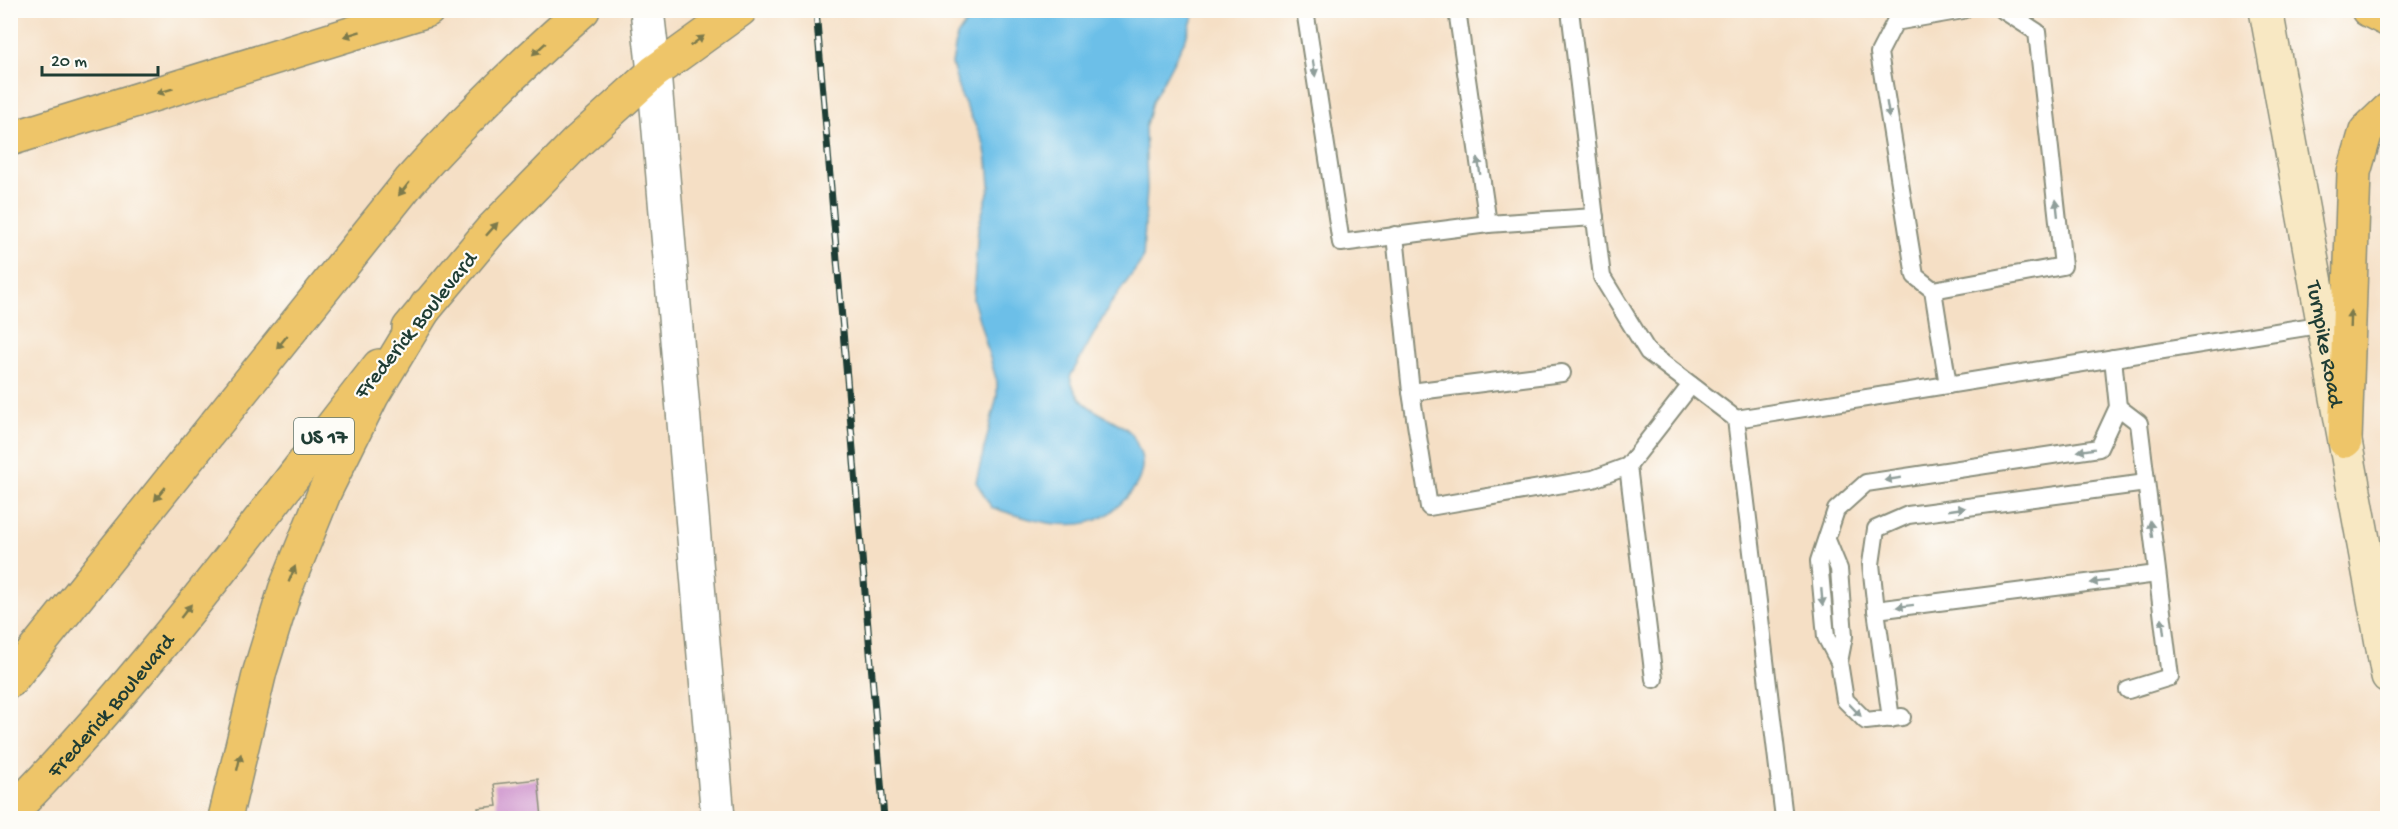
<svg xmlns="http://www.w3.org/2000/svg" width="2398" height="829" viewBox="0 0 2398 829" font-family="'Gochi Hand',sans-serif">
<rect width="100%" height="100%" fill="#fdfcf7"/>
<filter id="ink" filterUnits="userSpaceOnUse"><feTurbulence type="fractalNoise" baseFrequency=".0167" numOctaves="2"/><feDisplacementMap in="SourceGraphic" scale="12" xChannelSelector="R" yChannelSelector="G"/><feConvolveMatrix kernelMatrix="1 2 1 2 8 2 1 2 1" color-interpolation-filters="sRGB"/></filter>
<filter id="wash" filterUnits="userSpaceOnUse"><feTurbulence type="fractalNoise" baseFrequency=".008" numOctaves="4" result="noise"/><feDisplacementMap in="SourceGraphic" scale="24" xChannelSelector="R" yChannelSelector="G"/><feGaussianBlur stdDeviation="1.35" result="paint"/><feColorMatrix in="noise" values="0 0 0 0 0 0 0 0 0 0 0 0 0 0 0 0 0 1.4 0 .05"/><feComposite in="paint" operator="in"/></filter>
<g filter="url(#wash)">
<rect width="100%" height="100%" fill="#f5dfc5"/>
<path fill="#6cbfe8" stroke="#467e8e" stroke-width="1.5" d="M1019,11h176l-9,27 -34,64 -7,26 2,60 -4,71 -33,46 -40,72c8,35 36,35 59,54 4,3 7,11 9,16 13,27 -7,49 -27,65 -33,25 -85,7 -120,-5l-15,-25 21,-86v-14l-24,-83 5,-71 12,-42 -1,-14 -5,-28 -24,-51 -8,-29 5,-28 8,-12 22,-10 17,1z"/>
<g id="blocks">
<polygon fill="#cd91cc" points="538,779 542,818 479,818 478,808 497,806 494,784"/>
</g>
</g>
<g filter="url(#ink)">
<use href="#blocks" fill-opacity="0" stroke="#8a8e7c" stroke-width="1.5"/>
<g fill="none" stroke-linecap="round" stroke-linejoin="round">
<defs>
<g id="lane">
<polyline points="1305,10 1341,243 1488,224 1595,217"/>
<polyline points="1457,10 1488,224"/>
<polyline points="1570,10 1602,277 1648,352 1736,419"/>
<polyline points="1395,235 1411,392 1429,507 1593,479 1628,466 1691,385"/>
<polyline points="1933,290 2063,266 2037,32 2003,10"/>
<polyline points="1948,385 1933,290 1915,276 1879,53 1895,22 1963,10"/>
<polyline points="1411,392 1562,373"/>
<polyline points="2118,407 2139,423 2170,677 2128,690"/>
<polyline points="1628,466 1654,679"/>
<polyline points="2146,483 1908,515 1876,529 1871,564 1876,610 2157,574"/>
<polyline points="1827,540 1839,569 1844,636 1839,662"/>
<polyline points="1876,610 1891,719"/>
<polyline points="1902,717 1866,721 1845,700 1839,662 1826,637 1819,561 1836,510 1866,483 2099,448 2118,407 2113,358"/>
<polyline points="1784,818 1736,419 2325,324"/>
</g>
<polyline id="street" points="647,10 654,72 718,818"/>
<g id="secondary">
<path id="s1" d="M2266,10l122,666"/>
</g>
<g id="primary">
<polyline points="2368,10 2388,20"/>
<polyline points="409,328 491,230 576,143 654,72 740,10"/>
<polyline points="2345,441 2354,172 2366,131 2388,110"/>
<path d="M10,681l400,-500c54,-61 112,-117 173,-171"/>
<path id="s2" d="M10,814c136,-138 250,-296 369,-448"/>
</g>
<g id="highway">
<polyline points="10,139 428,10"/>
<polyline points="225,818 260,671 285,590 325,491 372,396 427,305"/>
</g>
</defs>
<use href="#lane" stroke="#8a8e7c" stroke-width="20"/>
<use href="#street" stroke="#8a8e7c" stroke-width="36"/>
<use href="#secondary" stroke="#8a8e7c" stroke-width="36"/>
<use href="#primary" stroke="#8a8e7c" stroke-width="36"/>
<use href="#highway" stroke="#8a8e7c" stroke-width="36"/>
<use href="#lane" stroke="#fff" stroke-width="16"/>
<use href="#street" stroke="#fff" stroke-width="33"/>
<use href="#secondary" stroke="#f8e8c3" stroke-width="33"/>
<use href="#primary" stroke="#eec569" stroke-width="33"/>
<use href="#highway" stroke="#eec569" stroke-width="33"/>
<defs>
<polyline id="rail" points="816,10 884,818"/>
</defs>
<use href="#rail" stroke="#1f3d34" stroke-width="7"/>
<use href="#rail" stroke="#fdfcf7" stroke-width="4.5" stroke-dasharray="14" stroke-linecap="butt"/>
</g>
<defs><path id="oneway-solid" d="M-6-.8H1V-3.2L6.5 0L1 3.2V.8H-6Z" transform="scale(1.5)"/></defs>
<g fill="#7c7a4c">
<use href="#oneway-solid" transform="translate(352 34) rotate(163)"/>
<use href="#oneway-solid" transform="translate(697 41) rotate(-36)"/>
<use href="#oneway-solid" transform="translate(539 49) rotate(138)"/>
<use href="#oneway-solid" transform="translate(165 91) rotate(163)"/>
<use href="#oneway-solid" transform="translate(404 189) rotate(129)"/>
<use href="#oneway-solid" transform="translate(492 229) rotate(-48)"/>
<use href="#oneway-solid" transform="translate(2350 319) rotate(-88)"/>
<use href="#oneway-solid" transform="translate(282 342) rotate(129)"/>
<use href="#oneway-solid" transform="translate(160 494) rotate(129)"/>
<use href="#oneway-solid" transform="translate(292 574) rotate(-68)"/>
<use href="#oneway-solid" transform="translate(186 611) rotate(-52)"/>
<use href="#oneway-solid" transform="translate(239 762) rotate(-77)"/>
</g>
<g fill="#8f9e9a">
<use href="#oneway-solid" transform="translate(1314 68) rotate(81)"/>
<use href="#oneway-solid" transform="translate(1888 110) rotate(81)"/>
<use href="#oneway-solid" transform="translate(1479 166) rotate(-98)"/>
<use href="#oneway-solid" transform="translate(2057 208) rotate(-96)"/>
<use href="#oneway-solid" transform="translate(2086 450) rotate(171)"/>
<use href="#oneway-solid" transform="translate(1893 479) rotate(171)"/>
<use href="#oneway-solid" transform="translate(1957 509) rotate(-8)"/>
<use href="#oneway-solid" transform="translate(2151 529) rotate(-97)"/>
<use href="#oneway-solid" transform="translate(2099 582) rotate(173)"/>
<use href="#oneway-solid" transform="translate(1822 597) rotate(85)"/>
<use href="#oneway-solid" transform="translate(1905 606) rotate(173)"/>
<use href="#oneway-solid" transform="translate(2163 626) rotate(-97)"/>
<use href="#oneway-solid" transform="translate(1855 710) rotate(46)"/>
</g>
</g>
<g text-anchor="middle" stroke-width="4.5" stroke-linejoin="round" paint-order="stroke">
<rect fill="#fdfcf7" stroke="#62766e" stroke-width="1.5" x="294" y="418" width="60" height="36" rx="4.5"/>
<g font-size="21" font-weight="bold" fill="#1f3d34">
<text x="324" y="443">US 17</text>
</g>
<g font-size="22" fill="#1f3d34" stroke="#fdfcf7">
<text transform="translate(414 324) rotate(-51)" y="8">Frederick Boulevard</text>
<text dy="8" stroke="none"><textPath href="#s1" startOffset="339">Turnpike Road</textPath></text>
<text dy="8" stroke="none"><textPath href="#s2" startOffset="148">Frederick Boulevard</textPath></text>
</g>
</g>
<rect width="2398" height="829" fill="none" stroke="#fdfcf7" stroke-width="36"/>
<path d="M42 66v9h116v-9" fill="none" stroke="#1f3d34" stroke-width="3"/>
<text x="51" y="66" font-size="18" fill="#1f3d34" stroke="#fdfcf7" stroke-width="4.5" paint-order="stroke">20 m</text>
</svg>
